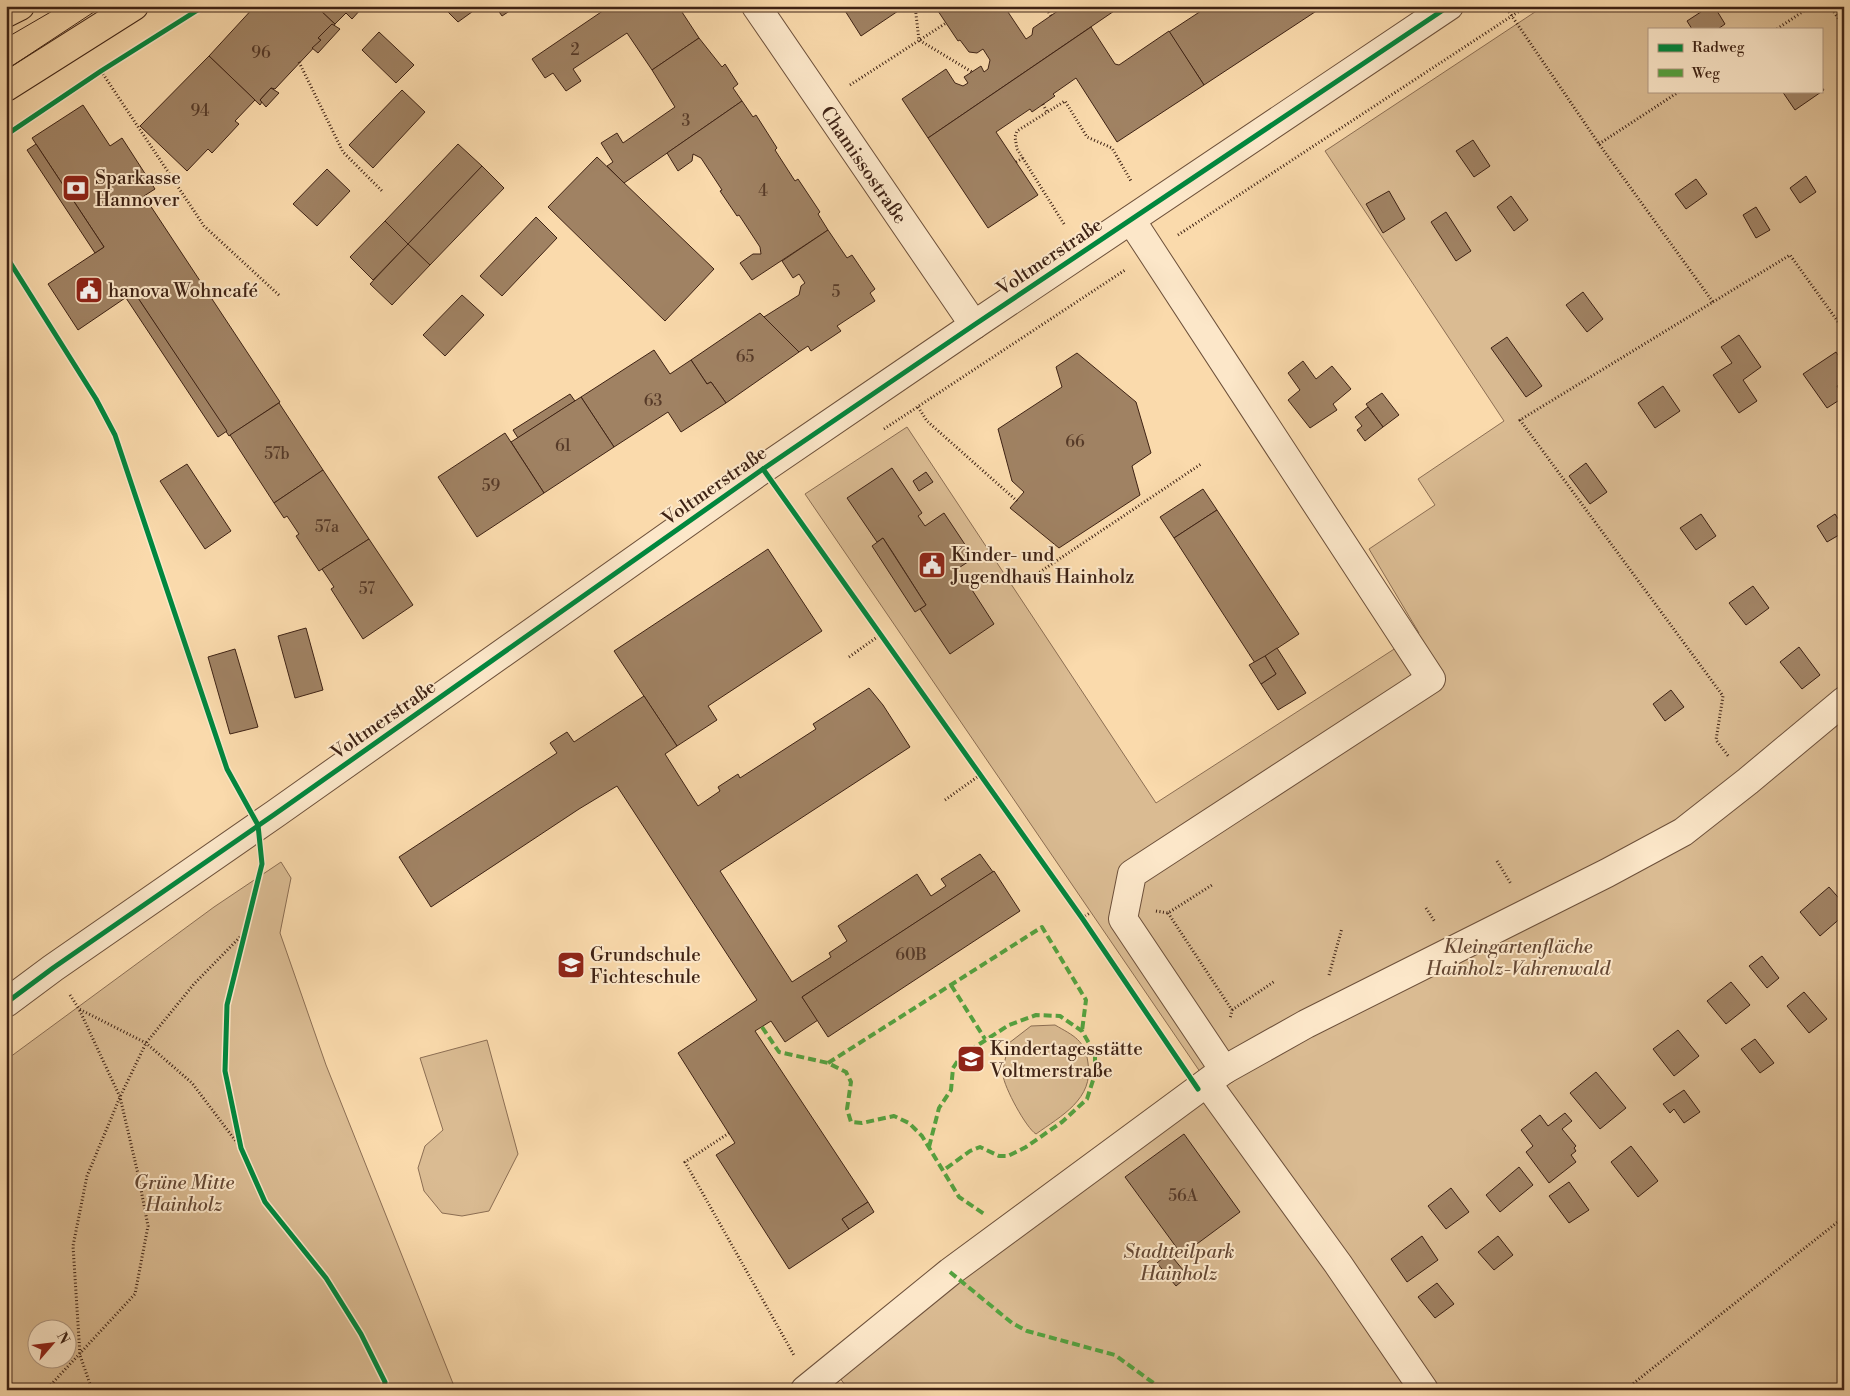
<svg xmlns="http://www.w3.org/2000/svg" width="1850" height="1396" viewBox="0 0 1850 1396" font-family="'Libre Bodoni',serif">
<rect width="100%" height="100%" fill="#fadaac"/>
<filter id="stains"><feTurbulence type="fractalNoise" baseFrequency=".004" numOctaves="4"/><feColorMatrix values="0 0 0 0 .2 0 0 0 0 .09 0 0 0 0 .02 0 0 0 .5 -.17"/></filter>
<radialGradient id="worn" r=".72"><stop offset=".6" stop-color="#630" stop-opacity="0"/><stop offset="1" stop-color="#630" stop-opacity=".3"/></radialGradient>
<g fill="#dabb92" stroke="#8c6e53" fill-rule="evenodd">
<path d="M1544,6h300v1384h-995l-17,-22 375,-286 -402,-588 102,-67 249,376 263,-170 -50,-84 66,-44 -17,-26 86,-58 -179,-270zM1649,29h172v62h-172z"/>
<path d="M281,862l10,16 -11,55 46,132 128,321 3,4h-451v-330l208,-153zM68,1328v30h-30v-30z"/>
<path d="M1055,1025c19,11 30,15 33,38 6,36 -27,53 -52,71 -10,-6 -32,-47 -33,-59 0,-10 4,-22 6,-32l22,-17z"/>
<polygon points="487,1040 518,1154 489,1211 462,1216 442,1213 424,1191 418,1168 425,1146 443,1130 420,1058"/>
</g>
<g fill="#a08263" stroke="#3e2214">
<polygon points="255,6 316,6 335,24 334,26 332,24 318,38 321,40 275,89 271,88 260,100 262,102 260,105 209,56"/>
<polygon points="316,6 361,6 362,8 352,19 346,13 335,24"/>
<polygon points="442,6 475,6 476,9 458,22"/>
<polygon points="495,6 517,6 502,16"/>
<polygon points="610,6 684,6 680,9 699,38 652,70 627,33 573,69 581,81 566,91 553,73 545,78 532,59"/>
<polygon points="842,6 903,6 904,7 861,36"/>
<polygon points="937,6 1013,6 1015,8 1008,12 1026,39 1032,35 1033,28 1065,6 1120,7 928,138 902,99 946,69 955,83 963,86 968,83 964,77 981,66 984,72 988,69 990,60 983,49 977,53 969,52 960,40 958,41 936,8"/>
<polygon points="1198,6 1324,6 1204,85 1169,32 1201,11"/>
<polygon points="1710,6 1714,6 1725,24 1718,29 1692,29 1687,21"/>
<polygon points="332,24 340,29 318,53 312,48 321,40 318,38"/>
<polygon points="1091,27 1115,64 1119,65 1169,31 1204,85 1117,142 1076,78 1053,94 1055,96 1032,112 1030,109 996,132 1038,195 988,228 928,138"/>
<polygon points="379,32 414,65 396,83 362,50"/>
<polygon points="699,38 722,67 725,64 738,84 733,88 742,101 624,183 607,166 613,162 601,143 617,133 623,143 675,107 652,70"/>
<polygon points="209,56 255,100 235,121 239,124 212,153 208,149 187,171 140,126"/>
<polygon points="1821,86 1824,90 1795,110 1782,91 1821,91"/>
<polygon points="271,88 279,93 266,107 260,100"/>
<polygon points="402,90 425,112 373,168 349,145"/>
<polygon points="742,101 753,117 756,115 777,148 775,150 795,181 798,179 820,212 818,214 828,230 752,280 740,263 753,254 761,254 760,247 739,215 737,216 720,191 722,190 701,158 693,154 692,161 678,171 667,153"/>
<polygon points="83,105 110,146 122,138 155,189 144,196 280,402 229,436 134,292 78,330 48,284 104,247 32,138"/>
<polygon points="1473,140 1490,166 1474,177 1456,151"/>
<polygon points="36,144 104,247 95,253 27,150"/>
<polygon points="458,144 482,166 408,244 385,221"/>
<polygon points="597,157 714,269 665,321 548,207"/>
<polygon points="482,166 504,188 430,265 408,244"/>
<polygon points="327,169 350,191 317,226 293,204"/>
<polygon points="1806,176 1816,192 1800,203 1790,188"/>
<polygon points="1696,179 1707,194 1686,209 1675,194"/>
<polygon points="1389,191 1405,219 1383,233 1366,204"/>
<polygon points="1511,196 1528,220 1514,231 1497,207"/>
<polygon points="1756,207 1770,230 1756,238 1743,215"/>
<polygon points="1446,212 1471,251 1456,261 1431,222"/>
<polygon points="536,217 557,238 502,296 480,276"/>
<polygon points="385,221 408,244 373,280 350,257"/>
<polygon points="828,230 847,258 852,255 875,289 870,293 875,301 837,326 841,331 811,351 808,346 799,352 764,317 799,295 801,286 805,283 799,274 793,278 782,261"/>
<polygon points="408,244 430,265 392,305 370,284"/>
<polygon points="134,292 227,431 218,437 126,298"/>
<polygon points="1583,292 1603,319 1587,332 1566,305"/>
<polygon points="462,295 484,315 445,356 423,335"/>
<polygon points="760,313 799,352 726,403 711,382 707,384 691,360"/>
<polygon points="1739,335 1761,367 1743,380 1757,401 1739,413 1713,375 1732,363 1721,347"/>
<polygon points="1507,337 1542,386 1526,397 1491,348"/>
<polygon points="654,350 670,374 691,360 707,384 711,382 726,403 681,432 668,412 614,447 581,397"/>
<polygon points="1836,352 1844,364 1844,382 1837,386 1844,397 1827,408 1803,374"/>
<polygon points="1077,353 1136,402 1151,453 1132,466 1140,495 1059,548 1010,508 1024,492 1012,481 998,429 1062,387 1056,367"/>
<polygon points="1303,361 1316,379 1332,366 1351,389 1333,404 1337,410 1310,428 1288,400 1300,390 1288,373"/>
<polygon points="1663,386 1680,411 1655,428 1638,403"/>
<polygon points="1382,393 1399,415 1383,427 1366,404"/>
<polygon points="570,394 575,401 518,438 513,430"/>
<polygon points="581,397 614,447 544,493 511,442"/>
<polygon points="279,403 323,470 274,503 230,435"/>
<polygon points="1368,407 1383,427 1365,441 1357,430 1362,426 1355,417"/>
<polygon points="505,433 544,493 477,537 438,477"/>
<polygon points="1586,463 1607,492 1590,504 1569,476"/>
<polygon points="187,464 231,531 205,549 160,481"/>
<polygon points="892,468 922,513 918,516 925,526 944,513 974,558 954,571 961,582 965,579 994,624 950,654 920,609 926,605 893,553 883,538 877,542 847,498"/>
<polygon points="323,470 369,539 319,571 296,536 299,534 287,516 284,518 274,503"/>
<polygon points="926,472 933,482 919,491 913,481"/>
<polygon points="1203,489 1217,510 1174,538 1160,517"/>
<polygon points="1217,510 1299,634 1255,663 1174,538"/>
<polygon points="1701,514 1716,536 1696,550 1680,528"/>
<polygon points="1835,514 1844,528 1844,532 1827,542 1817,526"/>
<polygon points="883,538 926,605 915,612 872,546"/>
<polygon points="369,539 413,605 363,639 331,589 334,587 322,569"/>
<polygon points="768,549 822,631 708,706 717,720 677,746 614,651"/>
<polygon points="1753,586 1769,608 1746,625 1729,603"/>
<polygon points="306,628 323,690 295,698 278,636"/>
<polygon points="1799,647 1820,675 1802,689 1780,662"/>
<polygon points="1277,648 1306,693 1278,710 1261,684 1276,674 1265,656"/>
<polygon points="235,649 258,727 230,734 208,657"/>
<polygon points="1265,656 1276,674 1261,684 1249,665"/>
<polygon points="869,688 883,705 910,747 720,871 792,982 831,957 829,953 847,941 838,926 917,874 931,896 946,886 941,879 980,854 993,872 802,997 818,1020 785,1042 771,1021 755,1031 868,1202 842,1219 849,1229 789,1269 716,1155 735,1143 678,1053 757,1000 617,786 579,809 431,907 399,857 557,753 550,743 567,732 574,742 644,696 677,746 665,754 698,806 720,791 718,787 738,774 740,778 816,729 813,724"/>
<polygon points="1671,690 1684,707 1665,721 1653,704"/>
<polygon points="994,871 1020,911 828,1037 802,997"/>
<polygon points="1829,887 1844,904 1844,915 1820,936 1800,912"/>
<polygon points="1762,956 1779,978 1767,988 1749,966"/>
<polygon points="1731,982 1750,1005 1726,1024 1707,1001"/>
<polygon points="1804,992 1827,1019 1809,1033 1787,1006"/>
<polygon points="1678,1030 1699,1056 1674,1076 1653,1049"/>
<polygon points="1755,1039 1774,1063 1760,1073 1741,1049"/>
<polygon points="1596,1072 1626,1108 1600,1129 1570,1093"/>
<polygon points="1684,1090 1700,1112 1684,1123 1674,1109 1670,1113 1663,1104"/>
<polygon points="1565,1113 1572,1121 1562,1129 1576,1146 1574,1148 1576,1151 1571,1155 1576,1162 1549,1183 1526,1152 1533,1146 1521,1130 1540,1115 1548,1126"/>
<polygon points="1184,1134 1240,1212 1182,1255 1125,1177"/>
<polygon points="1631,1146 1658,1181 1638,1197 1611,1162"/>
<polygon points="1519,1167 1533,1185 1500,1212 1486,1195"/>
<polygon points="1569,1182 1589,1210 1569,1223 1549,1196"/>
<polygon points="1451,1188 1469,1212 1446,1229 1428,1206"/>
<polygon points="868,1202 874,1212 849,1229 842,1219"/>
<polygon points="1422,1236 1438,1260 1407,1282 1391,1259"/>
<polygon points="1498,1236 1513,1255 1494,1270 1478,1252"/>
<polygon points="1169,1253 1188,1276 1176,1286 1157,1263"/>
<polygon points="1437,1283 1454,1304 1435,1318 1418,1297"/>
</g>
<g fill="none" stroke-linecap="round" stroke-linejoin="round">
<defs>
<g id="minor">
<path id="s1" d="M756,6l218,319"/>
<polyline points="1131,220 1431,679 1132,874 1123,919 1224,1070"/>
<polyline points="6,1003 53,968 275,814 763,469 974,325 1449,6"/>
<polyline points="1207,1083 1338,1264 1424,1390"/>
<polyline points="805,1390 950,1272 1224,1070 1306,1024 1607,873 1683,832 1748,781 1844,701"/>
</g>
<g id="major">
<polyline points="6,13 20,6"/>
<polyline points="6,87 134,6"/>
</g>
</defs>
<use href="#minor" stroke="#6d503a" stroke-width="30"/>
<use href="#major" stroke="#3e2214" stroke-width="30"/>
<g stroke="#3e2214" stroke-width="3" stroke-dasharray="1 2.5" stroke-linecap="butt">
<polyline points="915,6 919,40 972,72"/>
<polyline points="1045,6 1051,16"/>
<polyline points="1505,6 1599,144 1713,302 1520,420 1723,696 1716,740 1729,757"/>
<polyline points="1830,6 1844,27"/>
<polyline points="1777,29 1811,6"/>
<polyline points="299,62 343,152 382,191"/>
<polyline points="101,71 204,226 280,296"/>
<polyline points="850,85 946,23"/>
<polyline points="1043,104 1047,112"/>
<polyline points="1599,144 1680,91"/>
<polyline points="1016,162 1023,158"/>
<polyline points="1064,224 1017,149 1015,137 1017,131 1065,101 1087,137 1112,148 1131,181"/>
<polyline points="1178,235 1527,6"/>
<polyline points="1713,302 1790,255 1844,330"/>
<polyline points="918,407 927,421 1017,501"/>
<polyline points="884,429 1125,270"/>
<polyline points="1025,582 1201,464"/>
<polyline points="849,657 880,635"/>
<polyline points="945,800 980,775"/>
<polyline points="1497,861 1511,884"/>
<polyline points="1426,908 1435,922"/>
<polyline points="1156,911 1168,913 1212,885"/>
<polyline points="1168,913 1232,1010 1230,1019"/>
<polyline points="1082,918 1090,913"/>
<polyline points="1329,975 1342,928"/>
<polyline points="70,995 79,1009 146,1043 192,1083 241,1148"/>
<polyline points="1232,1010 1275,981"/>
<polyline points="729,1133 685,1162 795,1357"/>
<polyline points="46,1390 135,1294 148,1226 138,1174 120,1097 79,1009"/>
<polyline points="92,1390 80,1355 73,1246 87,1176 120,1097 146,1043 194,984 244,933"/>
<polyline points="1625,1390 1844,1217"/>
</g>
<use href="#minor" stroke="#fce7c9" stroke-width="28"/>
<use href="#major" stroke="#fadaac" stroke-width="28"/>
<g stroke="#3e2214" stroke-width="1">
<polyline points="6,38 61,6"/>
<polyline points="6,70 103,6"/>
</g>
<g stroke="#54a23f" stroke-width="4" stroke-dasharray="8 4" stroke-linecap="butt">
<polyline points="951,985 985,1039"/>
<polyline points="762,1027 779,1052 828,1063 846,1072 851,1082 847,1109 851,1122 862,1123 894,1116 909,1123 922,1136 959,1197 984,1214"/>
<polyline points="828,1063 1042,927 1086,1000 1082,1031"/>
<polyline points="929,1147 939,1108 951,1090 953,1068 961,1056 1009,1025 1036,1015 1060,1016 1082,1031 1095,1054 1095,1074 1087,1099 1062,1122 1026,1147 1008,1156 999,1156 980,1147 970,1151 944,1170"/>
<polyline points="950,1272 1012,1323 1027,1331 1115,1355 1163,1390"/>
</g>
<defs>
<g id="cycleway">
<polyline points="6,135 101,71 204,6"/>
<polyline points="6,256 96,399 115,435 227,769 258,825 262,864 227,1005 225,1071 241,1148 265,1202 326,1278 361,1334 385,1382 384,1390"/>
<polyline points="763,469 1082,918 1198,1089"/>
<polyline points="6,1003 53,968 275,814 763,469 974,325 1449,6"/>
</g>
</defs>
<use href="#cycleway" stroke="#fce7c9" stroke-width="8"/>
<use href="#cycleway" stroke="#00873e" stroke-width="5"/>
</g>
<defs>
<symbol id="bank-square" viewBox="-11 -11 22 22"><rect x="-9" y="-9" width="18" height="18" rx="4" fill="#8f2418" stroke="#fce7c9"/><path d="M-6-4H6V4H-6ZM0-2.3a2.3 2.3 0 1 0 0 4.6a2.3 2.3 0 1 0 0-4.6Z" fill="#fff"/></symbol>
<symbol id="civic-square" viewBox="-11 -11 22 22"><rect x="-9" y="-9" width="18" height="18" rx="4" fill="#8f2418" stroke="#fce7c9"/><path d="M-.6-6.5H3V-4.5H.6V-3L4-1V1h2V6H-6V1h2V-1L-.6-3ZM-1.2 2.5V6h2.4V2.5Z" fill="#fff"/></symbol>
<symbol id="school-square" viewBox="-11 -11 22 22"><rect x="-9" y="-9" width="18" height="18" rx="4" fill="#8f2418" stroke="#fce7c9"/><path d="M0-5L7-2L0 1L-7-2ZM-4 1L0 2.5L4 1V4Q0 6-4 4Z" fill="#fff"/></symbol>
</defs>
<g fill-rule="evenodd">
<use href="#bank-square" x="60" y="172" width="32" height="32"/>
<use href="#civic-square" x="73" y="274" width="32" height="32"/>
<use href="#civic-square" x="916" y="549" width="32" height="32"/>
<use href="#school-square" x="555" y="949" width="32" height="32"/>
<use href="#school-square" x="955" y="1043" width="32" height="32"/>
</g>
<g text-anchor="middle" stroke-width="4" stroke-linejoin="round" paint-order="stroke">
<g font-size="16" fill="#563a28">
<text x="575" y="55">2</text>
<text x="261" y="58">96</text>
<text x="200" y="116">94</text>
<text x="686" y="126">3</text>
<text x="763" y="196">4</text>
<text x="836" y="297">5</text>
<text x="745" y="362">65</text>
<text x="653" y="406">63</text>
<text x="1075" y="447">66</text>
<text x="563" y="451">61</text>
<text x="277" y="459">57b</text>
<text x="491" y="491">59</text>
<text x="327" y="532">57a</text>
<text x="367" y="594">57</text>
<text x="911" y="960">60B</text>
<text x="1183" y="1201">56A</text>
</g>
<g font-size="19" fill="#3e2214" stroke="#fce7c9">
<text dy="7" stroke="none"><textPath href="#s1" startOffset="192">Chamissostraße</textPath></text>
<text transform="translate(1049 256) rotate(-34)" y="7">Voltmerstraße</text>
<text transform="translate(714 485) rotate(-35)" y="7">Voltmerstraße</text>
<text transform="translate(383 719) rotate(-35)" y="7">Voltmerstraße</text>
</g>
<g font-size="19" fill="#3e2214" stroke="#fce7c9" text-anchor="start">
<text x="95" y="184">Sparkasse<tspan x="95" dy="22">Hannover</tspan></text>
<text x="108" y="297">hanova Wohncafé</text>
<text x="951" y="561">Kinder- und<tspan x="951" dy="22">Jugendhaus Hainholz</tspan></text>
<text x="590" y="961">Grundschule<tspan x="590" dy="22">Fichteschule</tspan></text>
<text x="990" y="1055">Kindertagesstätte<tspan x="990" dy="22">Voltmerstraße</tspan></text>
</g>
<g font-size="19" font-style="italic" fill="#654834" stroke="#fce7c9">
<text x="1518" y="953">Kleingartenfläche<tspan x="1518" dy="22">Hainholz-Vahrenwald</tspan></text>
<text x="184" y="1189">Grüne Mitte<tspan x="184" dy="22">Hainholz</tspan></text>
<text x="1179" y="1258">Stadtteilpark<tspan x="1179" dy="22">Hainholz</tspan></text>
</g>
</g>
<rect width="1850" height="1396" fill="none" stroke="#fadaac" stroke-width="25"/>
<rect x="8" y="8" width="1835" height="1381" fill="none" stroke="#3e2214" stroke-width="2.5"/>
<rect x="12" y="12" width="1825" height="1371" fill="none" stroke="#3e2214"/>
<rect x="1648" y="28" width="175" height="65" fill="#fce7c9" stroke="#b09881"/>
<rect x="1658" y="44" width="25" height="8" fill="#00873e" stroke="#b09881"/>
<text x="1692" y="52" font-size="15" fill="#3e2214">Radweg</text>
<rect x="1658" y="69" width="25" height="8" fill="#54a23f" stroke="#b09881"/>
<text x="1692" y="78" font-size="15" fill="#3e2214">Weg</text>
<g transform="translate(52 1344) rotate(62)"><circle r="24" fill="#fce7c9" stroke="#b09881"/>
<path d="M0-4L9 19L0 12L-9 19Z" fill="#8f2418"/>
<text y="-8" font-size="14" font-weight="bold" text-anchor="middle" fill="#3e2214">N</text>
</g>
<rect width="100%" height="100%" filter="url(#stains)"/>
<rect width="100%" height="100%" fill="url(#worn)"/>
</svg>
